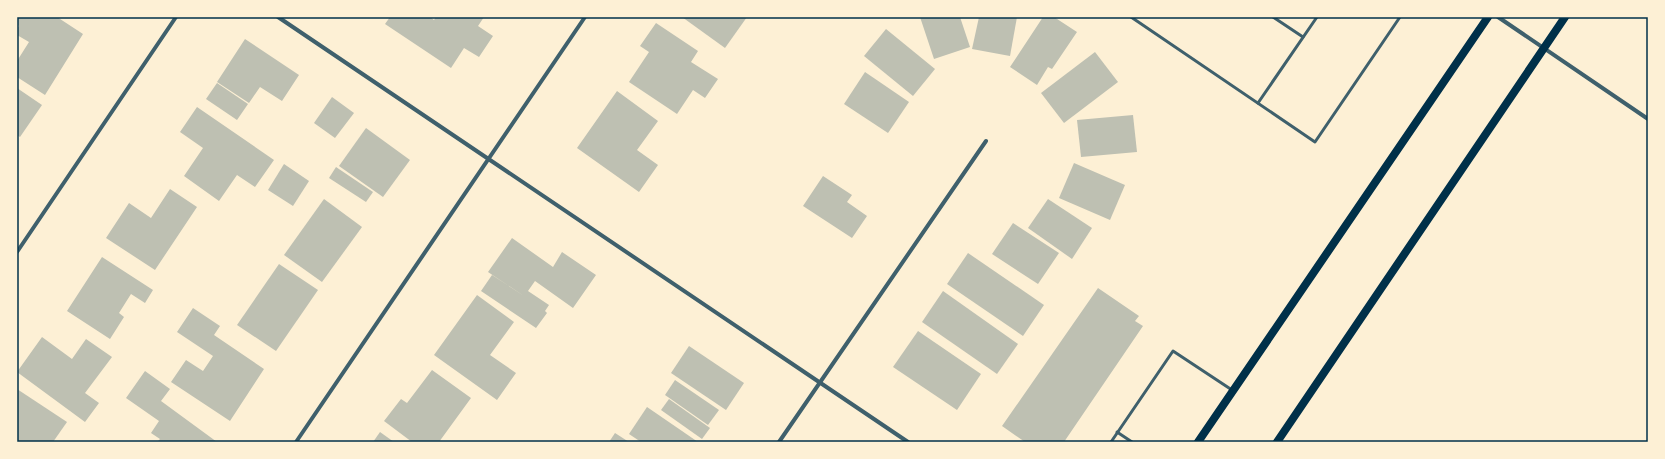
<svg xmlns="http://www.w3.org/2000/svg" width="1665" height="459" viewBox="0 0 1665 459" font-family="Quicksand,sans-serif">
<rect width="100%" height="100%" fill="#fdf0d5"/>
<g fill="#bec0b2">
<polygon points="17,17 57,17 83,34 45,95 17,77 17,61 29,42 17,35 17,29 19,26 17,24"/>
<polygon points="390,17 430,17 434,20 436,17 484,17 478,26 493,36 479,57 464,48 451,68 385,24"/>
<polygon points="682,17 747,17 725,48"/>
<polygon points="920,17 960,17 970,47 934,59"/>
<polygon points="979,17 1017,17 1010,56 972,49"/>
<polygon points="1043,17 1054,17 1077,32 1052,69 1048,67 1037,85 1010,67"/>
<polygon points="656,23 698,51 691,62 718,79 705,98 693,90 677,114 629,82 649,52 640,46"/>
<polygon points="886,29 935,69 913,96 864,56"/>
<polygon points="245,39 299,75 282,101 260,87 249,103 217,82"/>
<polygon points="1095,52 1118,82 1064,123 1041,93"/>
<polygon points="865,72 909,102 888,133 844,104"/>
<polygon points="217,83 248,104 237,120 206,99"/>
<polygon points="17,88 42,105 20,137 17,135"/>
<polygon points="617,91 658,121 637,150 658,165 639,192 577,148"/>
<polygon points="332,97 354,113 335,138 314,123"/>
<polygon points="197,107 274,160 255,187 237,175 219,201 184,176 203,148 180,132"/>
<polygon points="1133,115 1137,152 1081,157 1077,120"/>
<polygon points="366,128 410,160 383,197 339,166"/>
<polygon points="1074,163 1125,185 1110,220 1059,198"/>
<polygon points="284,164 309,181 293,206 268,190"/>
<polygon points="336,167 373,192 366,202 329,178"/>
<polygon points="823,176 852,195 847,202 867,216 852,238 803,206"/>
<polygon points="170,189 197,207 155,270 106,238 129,203 151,218"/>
<polygon points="324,199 362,227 322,282 284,255"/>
<polygon points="1048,199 1092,228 1072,259 1028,228"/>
<polygon points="1013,223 1059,253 1038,284 992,254"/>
<polygon points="512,238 553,267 562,252 596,275 573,308 535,281 528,291 549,305 545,311 547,313 536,328 481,291 492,275 524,296 488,272"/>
<polygon points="968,253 1044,305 1023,336 947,284"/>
<polygon points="102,257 153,290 145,303 131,294 119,313 124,317 110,339 67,311"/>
<polygon points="279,264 318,290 276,351 237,325"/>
<polygon points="1098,288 1139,316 1135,321 1143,326 1064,442 1025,442 1002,426"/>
<polygon points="943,291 1018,344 997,374 922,322"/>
<polygon points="477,295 514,322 490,355 516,373 497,400 434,355"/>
<polygon points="193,308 220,326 214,335 264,369 230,421 171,382 186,360 203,371 213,356 177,332"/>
<polygon points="918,331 981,374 957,410 893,367"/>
<polygon points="42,337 72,359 86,339 112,357 85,393 99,403 85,422 17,372"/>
<polygon points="689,346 744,383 726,410 671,373"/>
<polygon points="432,370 471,398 439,442 412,442 384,421 401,399 407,403"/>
<polygon points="145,371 170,389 161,401 217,442 157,442 160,439 151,433 159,421 126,398"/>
<polygon points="675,380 719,410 708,425 665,395"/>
<polygon points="17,389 67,422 53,442 17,442"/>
<polygon points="669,399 710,428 702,439 661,410"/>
<polygon points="647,407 698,442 641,442 629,434"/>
<polygon points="380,432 394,442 373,442"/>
<polygon points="615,433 629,442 609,442"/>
</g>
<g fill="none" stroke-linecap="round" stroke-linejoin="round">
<g stroke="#3f606c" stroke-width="3">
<polyline points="1131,17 1315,142 1400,17"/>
<polyline points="1273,17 1303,37"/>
<polyline points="1258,103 1317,17"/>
<polyline points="1117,432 1132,442"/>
<polyline points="1111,442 1173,351 1232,390"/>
</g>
<g stroke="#3f606c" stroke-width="4">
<polyline points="278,17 908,442"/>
<polyline points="1498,17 1648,119"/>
<polyline points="17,252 176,17"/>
<polyline points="296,442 585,17"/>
<polyline points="779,442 986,141"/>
</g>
<g stroke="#003049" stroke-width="8">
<polyline points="1198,442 1488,17"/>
<polyline points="1277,442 1565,17"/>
</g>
</g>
<rect width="1665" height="459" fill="none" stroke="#fdf0d5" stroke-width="36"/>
<rect x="18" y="18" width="1629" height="423" fill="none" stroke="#003049" stroke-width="1.5"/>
</svg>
